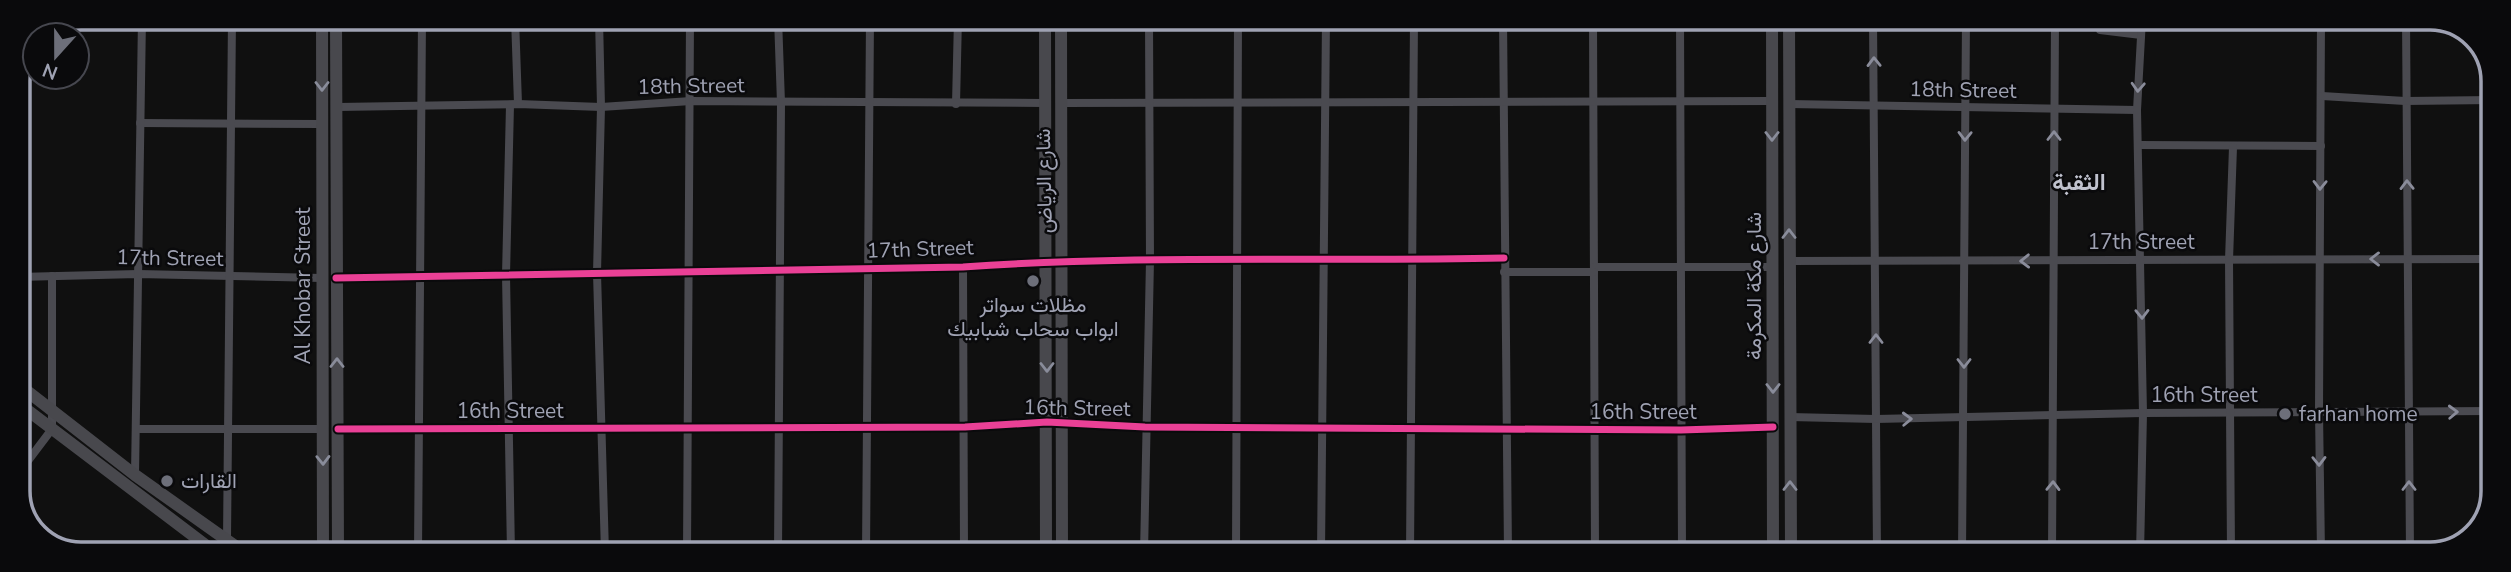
<svg xmlns="http://www.w3.org/2000/svg" width="2511" height="572" viewBox="0 0 2511 572" font-family="'Nunito Sans',Vazirmatn,sans-serif">
<rect width="100%" height="100%" fill="#101010"/>
<g fill="none" stroke-linecap="round" stroke-linejoin="round">
<g stroke="#4a4a50" stroke-width="8">
<polyline points="515,18 518,104"/>
<polyline points="599,18 601,107 597,273 605,553"/>
<polyline points="778,18 781,103 778,554"/>
<polyline points="1503,18 1508,554"/>
<polyline points="1593,18 1595,554"/>
<polyline points="1680,18 1682,554"/>
<polyline points="1873,18 1877,554"/>
<polyline points="2100,19 2100,30 2141,35"/>
<polyline points="2321,19 2319,412 2321,554"/>
<polyline points="2406,19 2410,554"/>
<polyline points="2322,96 2405,101 2493,100"/>
<polyline points="1062,103 1772,101"/>
<polyline points="956,104 958,18"/>
<polyline points="1789,104 2137,110"/>
<polyline points="510,105 506,275 511,553"/>
<polyline points="338,107 518,104 601,107 691,101 1045,103"/>
<polyline points="140,123 322,124"/>
<polyline points="2139,145 2321,146"/>
<polyline points="1790,261 2493,259"/>
<polyline points="963,267 964,554"/>
<polyline points="1594,267 1773,267"/>
<polyline points="1504,272 1594,272"/>
<polyline points="18,277 138,274 322,278"/>
<path d="M336,278l627,-11c179,-13 361,-5 541,-9"/>
<polyline points="1790,417 1876,419 2143,413 2492,411"/>
<polyline points="136,429 322,429"/>
<polyline points="338,429 965,427 1047,422 1145,427 1681,430 1773,427"/>
<polyline points="18,474 52,429 52,276"/>
<polyline points="135,475 142,18"/>
<polyline points="227,539 232,18"/>
<polyline points="418,553 422,18"/>
<polyline points="687,554 690,18"/>
<polyline points="866,554 870,18"/>
<polyline points="1144,554 1150,260 1149,18"/>
<polyline points="1236,554 1238,18"/>
<polyline points="1321,554 1326,18"/>
<polyline points="1410,554 1414,18"/>
<polyline points="1962,554 1966,19"/>
<polyline points="2052,554 2055,19"/>
<polyline points="2140,554 2143,413 2137,110 2142,19"/>
<polyline points="2231,554 2229,260 2233,147"/>
</g>
<g stroke="#48484d" stroke-width="12">
<polyline points="322,18 323,553"/>
<polyline points="336,18 338,553"/>
<polyline points="1045,18 1046,554"/>
<polyline points="1061,18 1062,554"/>
<polyline points="1772,18 1773,554"/>
<polyline points="1789,18 1791,554"/>
<polyline points="18,384 135,475 245,553"/>
<polyline points="18,403 216,553"/>
</g>
<defs>
<g id="cycleway">
<path d="M336,278l627,-11c179,-13 361,-5 541,-9"/>
<polyline points="338,429 965,427 1047,422 1145,427 1681,430 1773,427"/>
</g>
</defs>
<use href="#cycleway" stroke="#0a0a0c" stroke-width="11"/>
<use href="#cycleway" stroke="#ea4096" stroke-width="7"/>
</g>
<defs><path id="oneway-chevron" d="M-2-3.5L2.5 0L-2 3.5" fill="none" stroke-width="1.6" stroke-linecap="round" stroke-linejoin="round" transform="scale(1.75)"/></defs>
<g stroke="#8a8c9a">
<use href="#oneway-chevron" transform="translate(1874 62) rotate(-91)"/>
<use href="#oneway-chevron" transform="translate(2138 87) rotate(93)"/>
<use href="#oneway-chevron" transform="translate(1965 136) rotate(91)"/>
<use href="#oneway-chevron" transform="translate(2054 136) rotate(-90)"/>
<use href="#oneway-chevron" transform="translate(2320 185) rotate(91)"/>
<use href="#oneway-chevron" transform="translate(2407 185) rotate(-91)"/>
<use href="#oneway-chevron" transform="translate(2375 259) rotate(-180)"/>
<use href="#oneway-chevron" transform="translate(2025 261) rotate(179)"/>
<use href="#oneway-chevron" transform="translate(2142 314) rotate(89)"/>
<use href="#oneway-chevron" transform="translate(1876 339) rotate(-90)"/>
<use href="#oneway-chevron" transform="translate(1964 363) rotate(90)"/>
<use href="#oneway-chevron" transform="translate(2453 412) rotate(-2)"/>
<use href="#oneway-chevron" transform="translate(1907 419) rotate(-2)"/>
<use href="#oneway-chevron" transform="translate(2319 461) rotate(89)"/>
<use href="#oneway-chevron" transform="translate(2053 486) rotate(-89)"/>
<use href="#oneway-chevron" transform="translate(2409 486) rotate(-90)"/>
</g>
<g stroke="#898c9a">
<use href="#oneway-chevron" transform="translate(322 86) rotate(90)"/>
<use href="#oneway-chevron" transform="translate(1772 136) rotate(90)"/>
<use href="#oneway-chevron" transform="translate(1789 234) rotate(-90)"/>
<use href="#oneway-chevron" transform="translate(337 363) rotate(-90)"/>
<use href="#oneway-chevron" transform="translate(1047 367) rotate(90)"/>
<use href="#oneway-chevron" transform="translate(1773 388) rotate(90)"/>
<use href="#oneway-chevron" transform="translate(323 460) rotate(89)"/>
<use href="#oneway-chevron" transform="translate(1790 486) rotate(-90)"/>
</g>
<g fill="#6d6f7a" stroke="#0a0a0c" stroke-width="2.5">
<circle cx="1033" cy="281" r="7"/>
<circle cx="2285" cy="414" r="7"/>
<circle cx="167" cy="481" r="7"/>
</g>
<g text-anchor="middle" stroke-width="5" stroke-linejoin="round" paint-order="stroke">
<g font-size="21" fill="#9fa2b3" stroke="#0a0a0c">
<text transform="translate(691 86) rotate(-1)" y="7">18th Street</text>
<text transform="translate(1963 90) rotate(1)" y="7">18th Street</text>
<text transform="translate(1044 181) rotate(-91)" y="7">شارع الرياض</text>
<text x="2141" y="249">17th Street</text>
<text transform="translate(920 249) rotate(-2)" y="7">17th Street</text>
<text transform="translate(170 258) rotate(1)" y="7">17th Street</text>
<text transform="translate(303 286) rotate(-90)" y="7">Al Khobar Street</text>
<text transform="translate(1754 286) rotate(-90)" y="7">شارع مكة المكرمة</text>
<text x="2204" y="402">16th Street</text>
<text transform="translate(1077 408) rotate(1)" y="7">16th Street</text>
<text x="510" y="418">16th Street</text>
<text x="1643" y="419">16th Street</text>
</g>
<g font-size="21" fill="#9fa2b3" stroke="#0a0a0c" text-anchor="start">
<text x="1033" y="312" text-anchor="middle">مظلات سواتر<tspan x="1033" dy="24">ابواب سحاب شبابيك</tspan></text>
<text x="2299" y="421">farhan home</text>
<text x="181" y="488">القارات</text>
</g>
<g font-size="23" font-weight="bold" fill="#c0c2ce" stroke="#0a0a0c">
<text x="2079" y="190">الثقبة</text>
</g>
</g>
<path d="M0 0H2511V572H0ZM81 30H2430A51 51 0 0 1 2481 81V491A51 51 0 0 1 2430 542H81A51 51 0 0 1 30 491V81A51 51 0 0 1 81 30Z" fill="#0a0a0c" fill-rule="evenodd"/>
<path fill="none" stroke="#9fa2b3" stroke-width="3.5" d="M81 30H2430A51 51 0 0 1 2481 81V491A51 51 0 0 1 2430 542H81A51 51 0 0 1 30 491V81A51 51 0 0 1 81 30Z"/>
<g transform="translate(56 56) rotate(201)"><circle r="33" fill="#0a0a0c" stroke="#46474f" stroke-width="2"/>
<path d="M0-5L12 26L0 18L-12 26Z" fill="#6d6f7a"/>
<text y="-10" font-size="19" font-weight="bold" text-anchor="middle" fill="#9fa2b3">N</text>
</g>
</svg>
